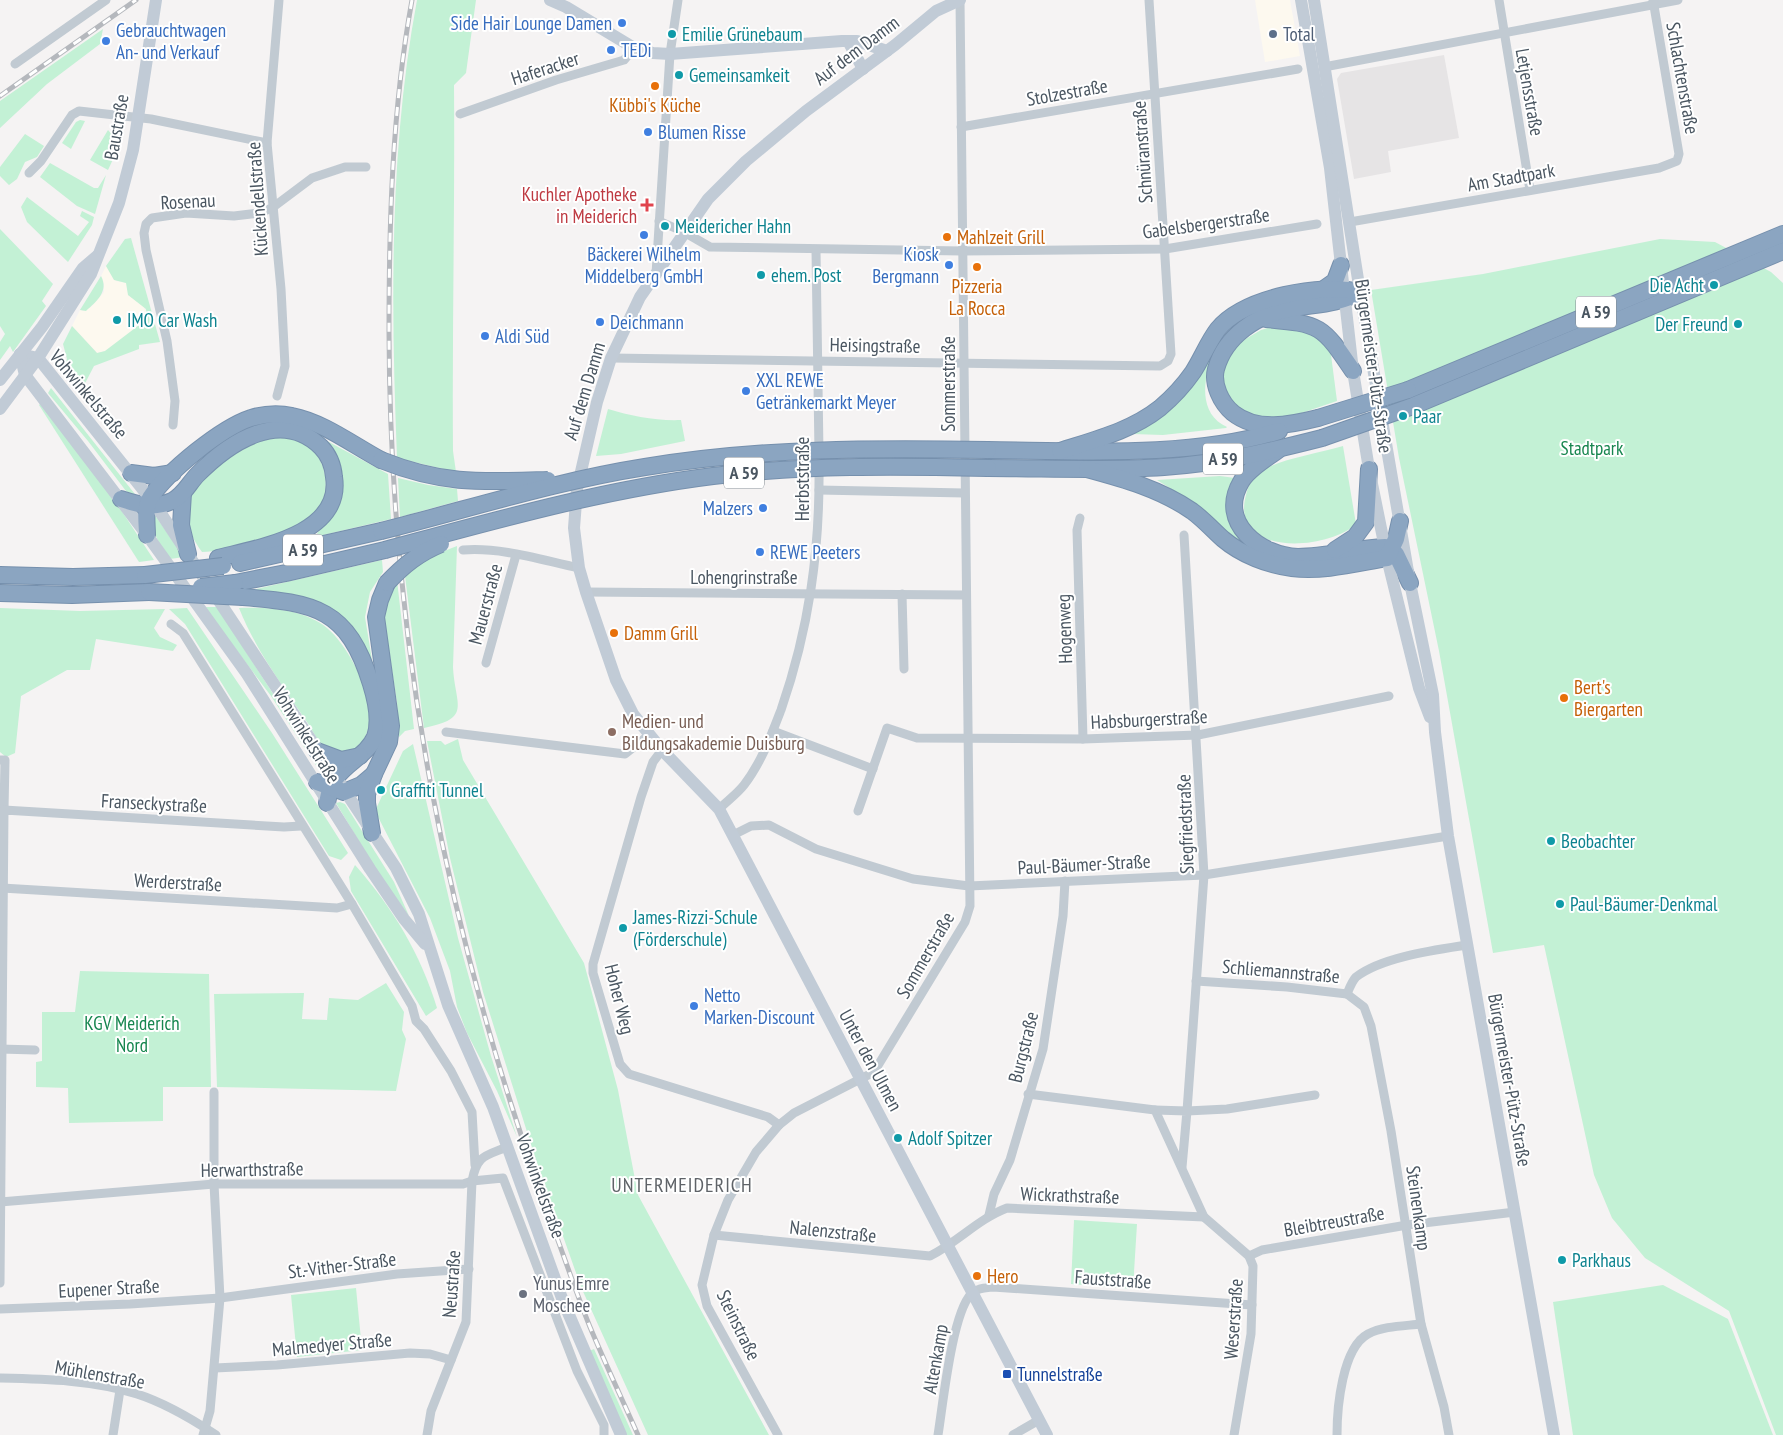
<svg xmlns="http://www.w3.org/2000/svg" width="1783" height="1435" viewBox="0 0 1783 1435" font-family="'PT Sans Narrow',sans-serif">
<rect width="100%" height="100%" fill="#f5f3f3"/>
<g fill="#fdf9ef">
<polygon points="1255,0 1290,0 1300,56 1265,62"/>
<polygon points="106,266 116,281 127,283 128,295 142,304 148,315 144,323 105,351 97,353 72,326 80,310 84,311 91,307 104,292 104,284 101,276"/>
</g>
<polygon fill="#e6e4e5" points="1444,55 1459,138 1388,151 1391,172 1354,179 1337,79 1341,73"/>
<g fill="#c3f1d5">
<path d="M417,0h59l-10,73 -12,12c1,123 -2,244 -1,366l3,21 -59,-14c-6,-152 -8,-308 20,-458z"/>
<polygon points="103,29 100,44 47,84 0,128 0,101"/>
<polygon points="80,120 85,121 71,149 62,143 76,122"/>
<polygon points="108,130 120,144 108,170 90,160"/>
<polygon points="25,134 44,146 37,157 25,162 17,179 9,185 0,176 0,167"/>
<polygon points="50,163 94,188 98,188 106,175 95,214 77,206 40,177"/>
<polygon points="27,197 78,236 89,222 80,216 82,211 94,217 92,225 68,262 27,222 21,207"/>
<polygon points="0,229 53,284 42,301 46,306 13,352 10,346 0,360 0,342 5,334 0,326"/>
<polygon points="131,238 160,342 139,345 139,349 94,366 80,393 63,371 67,359 63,344 72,326 97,353 105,351 147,319 146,309 128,295 126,283 114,280 106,266 125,239"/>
<polygon points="1660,239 1715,242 1771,272 1783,283 1783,1435 1776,1435 1729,1311 1645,1258 1612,1218 1594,1175 1544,945 1493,953 1439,651 1399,458 1371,290 1483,274"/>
<path d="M101,276c8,15 -4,25 -15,35l-6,-1z"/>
<polygon points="1275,326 1304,328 1330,347 1337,401 1281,420 1244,417 1223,390 1223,366 1237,344 1261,330"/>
<path d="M1210,353l3,1c-10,25 -15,60 14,73l-1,1 -63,7 -31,-1z"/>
<polygon points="51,388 138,498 126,491 88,441 48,393"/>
<polygon points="41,403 121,510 154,560 139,562 39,405"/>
<path d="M608,409c23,7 48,12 73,11l4,21 -64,13 -25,2z"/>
<path d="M282,436c7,2 16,3 22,7 24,14 30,53 9,73 -18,18 -85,36 -111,36 -10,-14 -18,-29 -15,-46 3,-25 44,-54 65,-64 8,-4 21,-5 30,-6z"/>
<polygon points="318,436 388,474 391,519 315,537 336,504"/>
<path d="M1343,446l13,78c-29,27 -127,33 -110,-29 2,-10 8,-19 17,-25 18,-11 57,-17 80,-24z"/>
<polygon points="1220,476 1235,478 1235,530 1245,546 1236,541 1184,497 1157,480"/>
<polygon points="398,478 428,485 457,489 458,501 400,517"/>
<path d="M152,511l32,46 -14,2c-14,-19 -17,-25 -18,-48z"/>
<path d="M457,546l-4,121c2,39 20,51 -29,61l-19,-152 24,-19z"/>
<polygon points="382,560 383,572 370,592 365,617 374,672 353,632 252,590"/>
<polygon points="397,580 414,729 405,731 399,737 397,703 383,611"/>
<polygon points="204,607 217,607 327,777 321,773 271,696"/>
<polygon points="0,608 80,611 165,609 154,628 160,637 177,645 173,651 96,639 90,670 67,670 21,696 15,753 6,757 0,752"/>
<polygon points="187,608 272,733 348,853 341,860 329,856 185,624 169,609"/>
<path d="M239,608c28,-1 65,1 88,20 24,20 59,86 34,115 -3,5 -8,11 -14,11 -5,0 -18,-4 -22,-7 -7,-4 -13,-18 -18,-25 -24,-36 -52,-73 -68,-114z"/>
<polygon points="458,739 463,760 584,963 618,1090 638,1195 769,1435 648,1435 581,1287 534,1154 483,992 450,858 427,741 441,741 445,745"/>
<polygon points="413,744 458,938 491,1056 517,1137 497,1091 467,1033 457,1007 450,971 430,918 375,811 403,751"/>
<polygon points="340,802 345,804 394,882 409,916 378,873 336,803"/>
<path d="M355,865c38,43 65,88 82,143l-11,8 -75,-125 -2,-14z"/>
<polygon points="80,971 209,974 211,1087 163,1087 163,1121 69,1123 68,1088 36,1087 36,1062 42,1061 42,1012 75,1012"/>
<polygon points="386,983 404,1012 402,1030 406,1039 396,1091 217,1087 214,994 304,993 302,1019 327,1020 329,998 358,1000"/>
<polygon points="1074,1220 1137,1224 1133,1289 1071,1284"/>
<polygon points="1663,1285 1728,1319 1773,1435 1573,1435 1553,1302"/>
<polygon points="356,1288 362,1350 297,1357 291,1295"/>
<polygon points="594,1349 633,1435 626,1435 589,1351"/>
</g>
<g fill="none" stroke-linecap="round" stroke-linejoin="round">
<defs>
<g id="highway">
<polyline points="1325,288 1335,281 1341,265"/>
<path d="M1266,319c55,5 56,6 87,52"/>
<polyline points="1408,390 1783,234"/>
<polyline points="1413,406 1783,251"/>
<path d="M1318,418c-28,7 -61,14 -85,-5 -12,-10 -21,-29 -17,-44 9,-33 41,-54 73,-60 25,-5 48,-4 71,-17"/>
<path d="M988,450c92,1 202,8 291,-19"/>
<path d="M1278,450c-12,9 -30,19 -37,32 -24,41 20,74 57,75 29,0 58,-9 87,-10l11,7 14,29"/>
<path d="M1060,451c34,-11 71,-20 100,-43 13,-11 24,-23 33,-36 9,-14 15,-30 25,-43 27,-32 103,-46 142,-37"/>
<path d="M988,468c59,0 118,3 176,-1 53,-3 107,-16 158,-29"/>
<path d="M1087,469c37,10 73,20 105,42 11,8 21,19 31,28 19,16 45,26 69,29 31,4 65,-5 95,-10l9,-19 4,-18"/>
<polyline points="131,473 154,476 173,473"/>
<polyline points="183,493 181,525 188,554"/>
<path d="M121,499c18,6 33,10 51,2 12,-6 17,-18 26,-27 32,-32 83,-66 123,-27 8,8 12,19 13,30 9,58 -77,71 -116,81"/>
<path d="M147,535c0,-11 -3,-27 3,-37 18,-27 71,-70 101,-80 13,-4 28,-5 41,-2 31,6 61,29 89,44"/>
<polyline points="1335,550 1355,537 1366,522 1369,469"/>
<polyline points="240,563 381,531"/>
<polyline points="0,575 73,577 145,575"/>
<polyline points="235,583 286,573 385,550"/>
<polyline points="0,593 72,595 149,592"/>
<path d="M243,597c72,6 105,11 128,87 5,16 10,36 4,53 -8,18 -28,25 -39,41 -6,7 -7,16 -9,25"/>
<polyline points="317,751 341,760 360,756"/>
<polyline points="317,782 344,792 361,785 374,774"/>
<polyline points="372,833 367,803 367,794 374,774 389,742 391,726 376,617 380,600 387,583"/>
</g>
</defs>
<use href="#highway" stroke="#7690ad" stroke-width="18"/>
<g stroke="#c1cad2" stroke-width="9">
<polyline points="1499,0 1530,190"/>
<polyline points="15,64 106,0"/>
<polyline points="1324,67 1678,0"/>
<polyline points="460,114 556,80 624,60 634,48"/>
<polyline points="961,127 1298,69"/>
<polyline points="29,173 41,161 72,115 79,111 151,119 267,143"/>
<polyline points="659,221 684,232 710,247 962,251 1165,249 1317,224"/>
<polyline points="1350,222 1659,168 1677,161 1679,154 1653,0"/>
<polyline points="816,250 819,453"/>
<polyline points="656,274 670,54 678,0"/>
<polyline points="611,358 1160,366 1168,361 1171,354 1149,0"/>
<polyline points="277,396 285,366 281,289 267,143 279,0"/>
<polyline points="173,425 175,401 167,341 146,250 144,233 146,224 152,218 186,213 234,216 259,213 272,208 312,178 345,167 366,167"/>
<polyline points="819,490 964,493"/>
<polyline points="1080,518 1077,530 1083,739"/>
<polyline points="1184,535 1204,875 1187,1111 1227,1109 1315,1095"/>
<path d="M463,550c39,-3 78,10 116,18"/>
<polyline points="586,592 965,595"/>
<polyline points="902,594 904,669"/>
<polyline points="171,624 183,633 352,904 412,1006 416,1021 424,1029 451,1071 472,1112 475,1165"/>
<polyline points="486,663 516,555"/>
<polyline points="773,731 873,769"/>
<polyline points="446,732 625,754 649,735"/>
<polyline points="662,750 653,762 641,797 593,964 593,973 620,1064 629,1074 768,1117 779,1125"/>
<polyline points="0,760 5,760 4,810 0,810"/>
<path d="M719,809c8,-8 18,-15 25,-24 17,-22 27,-49 37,-75 28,-81 39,-159 38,-244"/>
<polyline points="858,811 887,728 917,738 1083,739 1198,735 1389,696"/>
<polyline points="733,835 751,826 769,825 816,849 913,879 969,886 1204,875 1448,836"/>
<polyline points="2,888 337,908 352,904"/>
<path d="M1196,981l91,6 60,7c2,-5 5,-13 9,-17 26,-20 79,-27 111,-32"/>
<polyline points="1347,994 1364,1007 1371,1026 1391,1131 1421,1324 1444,1407 1449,1435"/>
<polyline points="0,1049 35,1050"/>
<polyline points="1028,1094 1155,1110 1204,1217 1249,1256 1253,1266 1251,1334 1234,1435"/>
<polyline points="1155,1110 1187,1111 1182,1167"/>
<polyline points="0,1202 214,1184 463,1184 472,1181 503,1178 577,1371 604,1425 604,1435"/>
<polyline points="989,1215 994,1194 1010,1160 1043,1049 1063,916 1065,881"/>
<path d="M714,1235l216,21c28,-14 48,-37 77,-48l197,9"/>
<polyline points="1249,1256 1262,1250 1407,1225 1515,1212"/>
<polyline points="0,1283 4,810 284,827 301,826"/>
<polyline points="0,1309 130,1304 220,1298 397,1274 469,1269"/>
<polyline points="215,1368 277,1365 410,1353 430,1354 451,1360"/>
<path d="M0,1378c45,1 94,2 137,16 28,9 55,25 79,41"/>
<polyline points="113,1435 120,1390"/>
<polyline points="203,1435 210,1411 220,1298 214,1184 214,1092"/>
<path d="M427,1435l4,-24 35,-89 6,-141c5,-26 13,-25 35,-34"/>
<polyline points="778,1435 707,1306 702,1285 714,1235 728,1200 756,1152 779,1125 794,1113 874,1072 965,922 970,906 960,0"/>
<path d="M938,1435c5,-31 14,-121 33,-141 6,-6 14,-6 22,-7l259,18"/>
<polyline points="1013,1435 1039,1420"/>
<path d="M1337,1435c0,-27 5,-87 31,-101 15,-8 36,-8 53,-10"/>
</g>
<g stroke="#c1cbd6" stroke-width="12">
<polyline points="550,0 566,7 634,48 653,53 670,54 842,41 857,41 887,51"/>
<polyline points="960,0 936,11 895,45 806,111 746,161 708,199 640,297 611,358 597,402 577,489 574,528 579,568 586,592 616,680 633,714 662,750 719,809 1047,1435"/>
<polyline points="1301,0 1330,168 1353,371 1369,469 1387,558 1419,688 1430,717"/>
<polyline points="1314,0 1360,292 1410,583 1433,695 1435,732 1448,836 1554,1435"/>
<polyline points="848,41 863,69"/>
<polyline points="20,354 38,358 156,506 396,868 419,914 448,1005 493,1107 563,1301 621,1435"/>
<polyline points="20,354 25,375 147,535 247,674 370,869 404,919 425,944"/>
<polyline points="0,380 42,327 83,268 97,256"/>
<polyline points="0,409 38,358 91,274 119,203 133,150 156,0"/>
</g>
<use href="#highway" stroke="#8ba5c1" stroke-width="16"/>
<defs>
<g id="rail">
<path d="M412,0c-20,110 -23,221 -23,332 1,308 55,594 160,884 14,37 26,74 41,111 15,36 32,72 48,108"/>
<polyline points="0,96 136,0"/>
</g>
</defs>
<use href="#rail" stroke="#b5b8bd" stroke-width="5"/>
<use href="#rail" stroke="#fff" stroke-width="3" stroke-dasharray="9" stroke-linecap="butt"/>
<defs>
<g id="highway-bridge">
<polyline points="1318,418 1408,390"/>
<polyline points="1322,438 1413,406"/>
<path d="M381,460c62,25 102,22 167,20"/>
<path d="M381,531c88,-22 175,-50 264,-64 114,-19 229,-19 343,-17"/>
<path d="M385,550c108,-29 216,-60 328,-74 91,-11 183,-10 275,-8"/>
<polyline points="145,575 223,566"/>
<path d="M387,583c17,-18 32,-30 54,-39"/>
<polyline points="201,587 235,583"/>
<polyline points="149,592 243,597"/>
</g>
</defs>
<use href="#highway-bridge" stroke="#7690ad" stroke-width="18" stroke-linecap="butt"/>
<use href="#highway-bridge" stroke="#8ba5c1" stroke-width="16"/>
</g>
<g fill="#3f7fe0" stroke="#fff" stroke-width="2">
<circle cx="622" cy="23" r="5"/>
<circle cx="106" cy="41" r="5"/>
<circle cx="611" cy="50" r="5"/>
<circle cx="648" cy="132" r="5"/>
<circle cx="644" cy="235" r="5"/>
<circle cx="949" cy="265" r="5"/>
<circle cx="600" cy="322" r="5"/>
<circle cx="485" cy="336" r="5"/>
<circle cx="746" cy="391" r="5"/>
<circle cx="763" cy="508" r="5"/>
<circle cx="760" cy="552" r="5"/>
<circle cx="694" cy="1006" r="5"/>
</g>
<g fill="#0f9aa8" stroke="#fff" stroke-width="2">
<circle cx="672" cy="34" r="5"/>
<circle cx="679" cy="75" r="5"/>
<circle cx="665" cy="226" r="5"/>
<circle cx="761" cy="275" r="5"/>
<circle cx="1714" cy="285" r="5"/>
<circle cx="117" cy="320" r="5"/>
<circle cx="1738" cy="324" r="5"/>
<circle cx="1403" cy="416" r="5"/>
<circle cx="381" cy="790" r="5"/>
<circle cx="1551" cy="841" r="5"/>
<circle cx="1560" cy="904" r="5"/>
<circle cx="623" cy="928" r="5"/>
<circle cx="898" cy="1138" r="5"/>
<circle cx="1562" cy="1260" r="5"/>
</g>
<circle fill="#5c6f8a" stroke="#fff" stroke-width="2" cx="1273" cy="34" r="5"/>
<g fill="#e8710a" stroke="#fff" stroke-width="2">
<circle cx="655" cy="86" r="5"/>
<circle cx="947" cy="237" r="5"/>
<circle cx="977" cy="267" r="5"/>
<circle cx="614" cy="633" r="5"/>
<circle cx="1564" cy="698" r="5"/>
<circle cx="977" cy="1276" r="5"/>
</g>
<path fill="#e0444e" stroke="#fff" stroke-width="2" d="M644.5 197.5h5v5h5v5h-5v5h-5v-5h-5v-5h5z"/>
<circle fill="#8d6e63" stroke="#fff" stroke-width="2" cx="612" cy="732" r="5"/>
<circle fill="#6b7280" stroke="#fff" stroke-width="2" cx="523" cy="1294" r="5"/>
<rect fill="#1a4fb4" stroke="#fff" stroke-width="2" x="1002" y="1369" width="10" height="10" rx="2.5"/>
<g text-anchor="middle" stroke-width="4" stroke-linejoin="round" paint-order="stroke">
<g fill="#fff" stroke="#808990" stroke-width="1">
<rect x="1576" y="296.5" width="40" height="31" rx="4"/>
<rect x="1203" y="443.5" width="40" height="31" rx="4"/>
<rect x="724" y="457.5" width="40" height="31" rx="4"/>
<rect x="283" y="534.5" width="40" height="31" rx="4"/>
</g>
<g font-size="18" font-weight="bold" fill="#4a5661">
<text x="1596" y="318">A 59</text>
<text x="1223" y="465">A 59</text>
<text x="744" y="479">A 59</text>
<text x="303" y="556">A 59</text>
</g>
<g font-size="19" fill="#366cbe" stroke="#fff" text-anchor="start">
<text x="612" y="30" text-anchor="end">Side Hair Lounge Damen</text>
<text x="116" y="37">Gebrauchtwagen<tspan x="116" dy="22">An- und Verkauf</tspan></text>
<text x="621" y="57">TEDi</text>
<text x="658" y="139">Blumen Risse</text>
<text x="644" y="261" text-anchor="middle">Bäckerei Wilhelm<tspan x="644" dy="22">Middelberg GmbH</tspan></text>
<text x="939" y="261" text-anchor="end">Kiosk<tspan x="939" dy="22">Bergmann</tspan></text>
<text x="610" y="329">Deichmann</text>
<text x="495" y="343">Aldi Süd</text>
<text x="756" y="387">XXL REWE<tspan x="756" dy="22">Getränkemarkt Meyer</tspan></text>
<text x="753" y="515" text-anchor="end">Malzers</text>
<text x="770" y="559">REWE Peeters</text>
<text x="704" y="1002">Netto<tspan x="704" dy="22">Marken-Discount</tspan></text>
</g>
<g font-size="19" fill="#0d838f" stroke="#fff" text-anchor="start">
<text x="682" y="41">Emilie Grünebaum</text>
<text x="689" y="82">Gemeinsamkeit</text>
<text x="675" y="233">Meidericher Hahn</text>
<text x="771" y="282">ehem. Post</text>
<text x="1704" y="292" text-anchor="end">Die Acht</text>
<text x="127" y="327">IMO Car Wash</text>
<text x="1728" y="331" text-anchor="end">Der Freund</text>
<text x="1413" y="423">Paar</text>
<text x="391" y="797">Graffiti Tunnel</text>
<text x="1561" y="848">Beobachter</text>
<text x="1570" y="911">Paul-Bäumer-Denkmal</text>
<text x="633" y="924">James-Rizzi-Schule<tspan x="633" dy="22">(Förderschule)</tspan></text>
<text x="908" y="1145">Adolf Spitzer</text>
<text x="1572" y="1267">Parkhaus</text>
</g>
<g font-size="19" fill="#4e5e75" stroke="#fff" text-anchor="start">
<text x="1283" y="41">Total</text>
</g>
<g font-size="19" fill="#4a5661" stroke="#fff">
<text transform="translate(856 50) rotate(-37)" y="7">Auf dem Damm</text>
<text transform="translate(545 68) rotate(-18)" y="7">Haferacker</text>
<text transform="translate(1683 78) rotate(80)" y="7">Schlachtenstraße</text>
<text transform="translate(1067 92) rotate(-10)" y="7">Stolzestraße</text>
<text transform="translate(1530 92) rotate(80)" y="7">Letjensstraße</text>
<text transform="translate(116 127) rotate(-80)" y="7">Baustraße</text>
<text transform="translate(1142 152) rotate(-94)" y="7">Schnüranstraße</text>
<text transform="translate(1511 177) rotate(-10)" y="7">Am Stadtpark</text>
<text transform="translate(257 199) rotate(-94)" y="7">Kückendellstraße</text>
<text transform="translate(188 201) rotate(-3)" y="7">Rosenau</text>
<text transform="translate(1206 223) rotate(-8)" y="7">Gabelsbergerstraße</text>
<text transform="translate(875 345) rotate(1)" y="7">Heisingstraße</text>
<text transform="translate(1374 366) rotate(82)" y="7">Bürgermeister-Pütz-Straße</text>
<text transform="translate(948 384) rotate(-90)" y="7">Sommerstraße</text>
<text transform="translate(584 391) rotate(-73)" y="7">Auf dem Damm</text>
<text transform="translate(89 394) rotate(50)" y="7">Vohwinkelstraße</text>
<text transform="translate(802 479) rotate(-90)" y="7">Herbststraße</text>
<text x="744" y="584">Lohengrinstraße</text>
<text transform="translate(485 604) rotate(-75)" y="7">Mauerstraße</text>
<text transform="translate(1064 629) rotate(-92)" y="7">Hogenweg</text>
<text transform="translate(1149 719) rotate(-3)" y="7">Habsburgerstraße</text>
<text transform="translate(307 735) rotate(58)" y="7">Vohwinkelstraße</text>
<text transform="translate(154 803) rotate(3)" y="7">Franseckystraße</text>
<text transform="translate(1185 824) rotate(-92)" y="7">Siegfriedstraße</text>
<text transform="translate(1084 864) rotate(-3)" y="7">Paul-Bäumer-Straße</text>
<text transform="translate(178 882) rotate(3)" y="7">Werderstraße</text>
<text transform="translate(925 955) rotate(-60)" y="7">Sommerstraße</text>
<text transform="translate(1281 971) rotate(5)" y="7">Schliemannstraße</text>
<text transform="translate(620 999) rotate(76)" y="7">Hoher Weg</text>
<text transform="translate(1023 1047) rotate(-76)" y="7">Burgstraße</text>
<text transform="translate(871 1060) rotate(62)" y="7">Unter den Ulmen</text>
<text transform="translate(1510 1080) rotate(80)" y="7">Bürgermeister-Pütz-Straße</text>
<text transform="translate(252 1169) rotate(-1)" y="7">Herwarthstraße</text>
<text transform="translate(541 1186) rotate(70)" y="7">Vohwinkelstraße</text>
<text transform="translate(1070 1195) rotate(2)" y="7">Wickrathstraße</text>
<text transform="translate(1419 1208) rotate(82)" y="7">Steinenkamp</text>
<text transform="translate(1334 1221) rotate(-10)" y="7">Bleibtreustraße</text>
<text transform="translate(833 1231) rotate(6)" y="7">Nalenzstraße</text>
<text transform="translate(342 1265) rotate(-7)" y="7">St.-Vither-Straße</text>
<text transform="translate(1113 1279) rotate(4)" y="7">Fauststraße</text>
<text transform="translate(451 1284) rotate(-86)" y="7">Neustraße</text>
<text transform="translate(109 1288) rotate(-3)" y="7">Eupener Straße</text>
<text transform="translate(1233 1319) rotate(-86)" y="7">Weserstraße</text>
<text transform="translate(739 1325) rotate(64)" y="7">Steinstraße</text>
<text transform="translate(332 1344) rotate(-5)" y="7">Malmedyer Straße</text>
<text transform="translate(935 1359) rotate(-80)" y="7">Altenkamp</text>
<text transform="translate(100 1374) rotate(10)" y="7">Mühlenstraße</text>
</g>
<g font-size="19" fill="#c56008" stroke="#fff" text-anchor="start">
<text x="655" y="112" text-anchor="middle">Kübbi's Küche</text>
<text x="957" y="244">Mahlzeit Grill</text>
<text x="977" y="293" text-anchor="middle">Pizzeria<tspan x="977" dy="22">La Rocca</tspan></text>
<text x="624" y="640">Damm Grill</text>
<text x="1574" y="694">Bert's<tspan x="1574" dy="22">Biergarten</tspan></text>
<text x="987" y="1283">Hero</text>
</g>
<g font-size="19" fill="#be3a42" stroke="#fff" text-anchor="end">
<text x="637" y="201">Kuchler Apotheke<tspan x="637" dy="22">in Meiderich</tspan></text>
</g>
<g font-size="19" fill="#17864f" stroke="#fff">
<text x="1592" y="455">Stadtpark</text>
<text x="132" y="1030">KGV Meiderich<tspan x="132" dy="22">Nord</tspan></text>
</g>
<g font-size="19" fill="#785e54" stroke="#fff" text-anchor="start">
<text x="622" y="728">Medien- und<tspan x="622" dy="22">Bildungsakademie Duisburg</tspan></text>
</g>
<g font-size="19" fill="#5b616d" stroke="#fff" text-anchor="start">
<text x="533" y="1290">Yunus Emre<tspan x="533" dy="22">Moschee</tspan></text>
</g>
<g font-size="19" fill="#164399" stroke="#fff" text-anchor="start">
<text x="1017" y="1381">Tunnelstraße</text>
</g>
<g font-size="20" letter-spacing="1" fill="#5f6368" stroke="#fff">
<text x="682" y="1192">UNTERMEIDERICH</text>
</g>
</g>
</svg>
